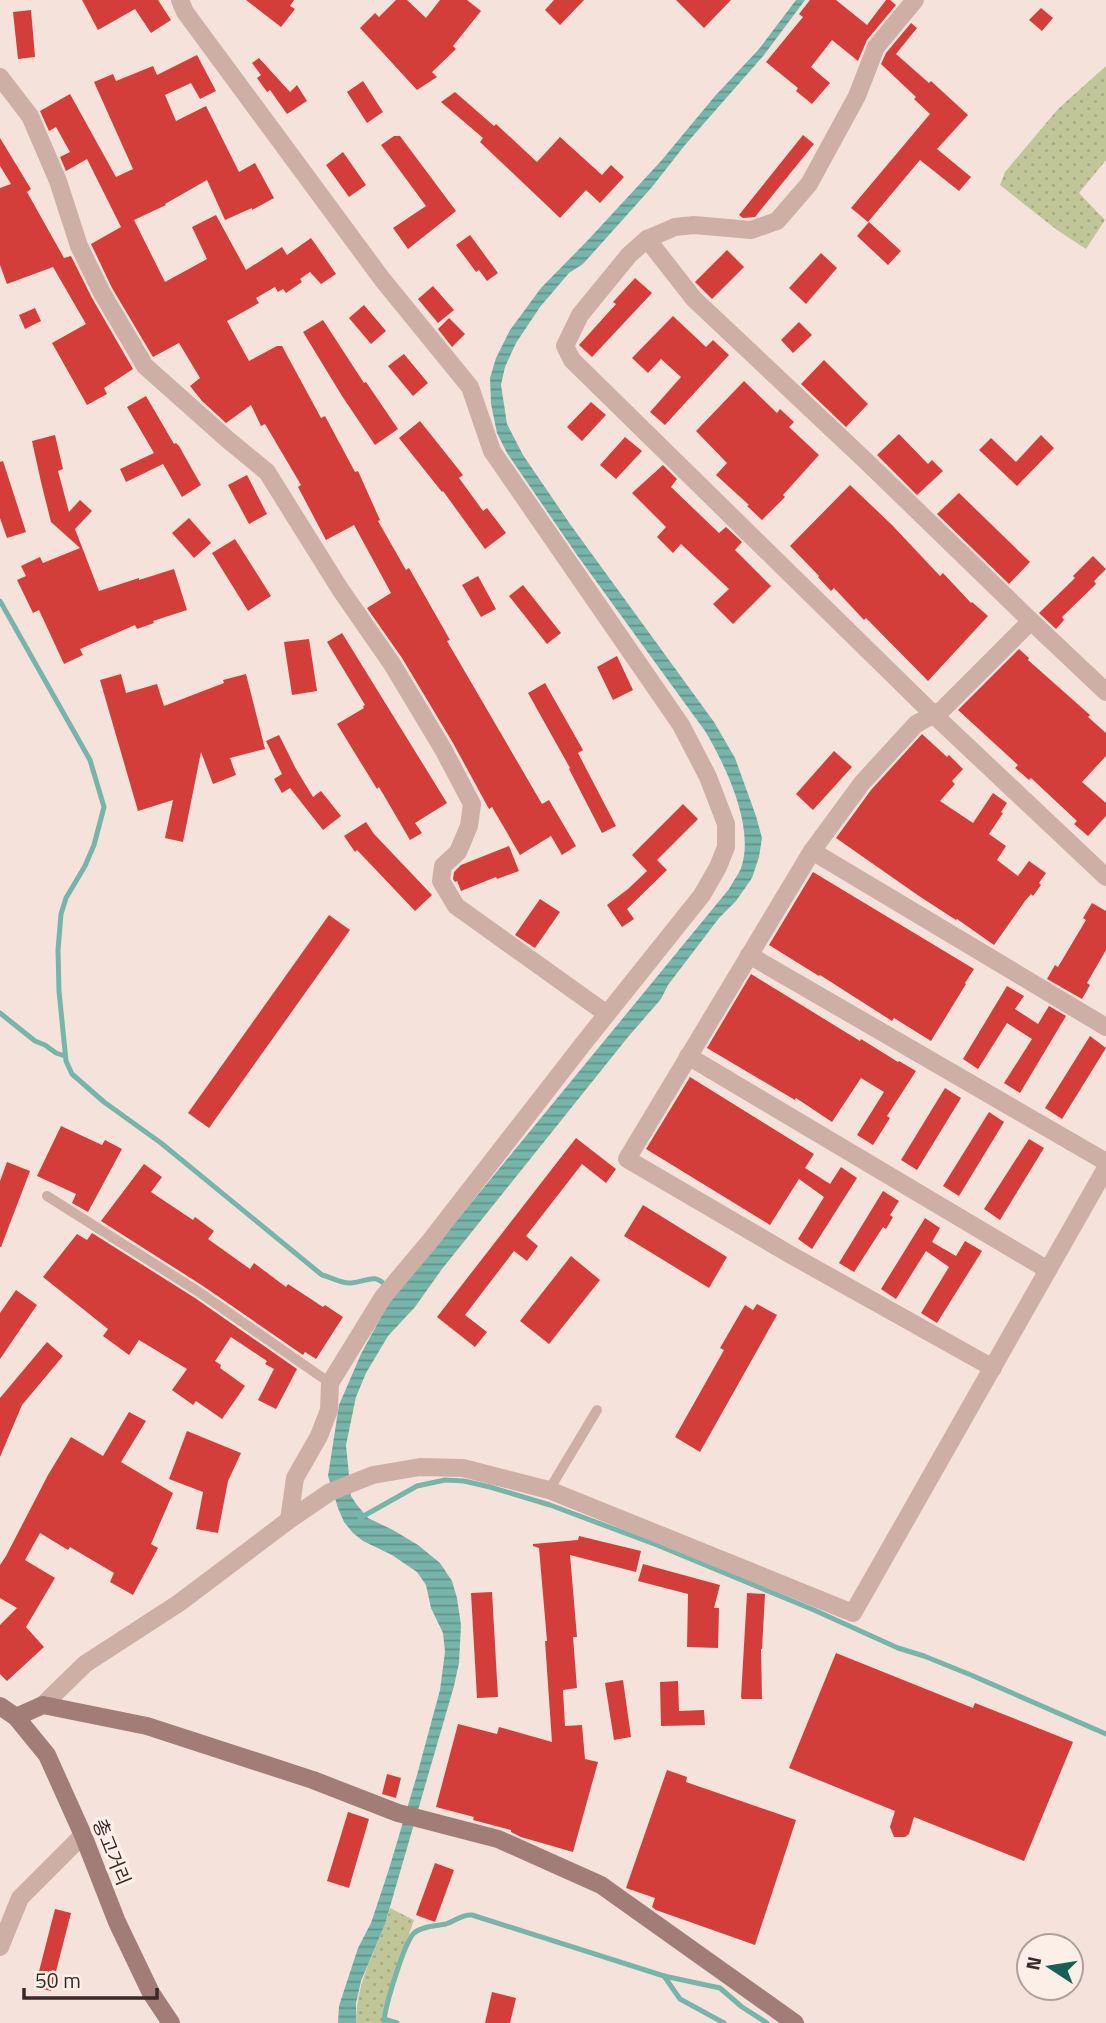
<svg xmlns="http://www.w3.org/2000/svg" width="1106" height="2023" viewBox="0 0 1106 2023" font-family="'Titillium Web','Noto Sans KR',sans-serif">
<defs>
<pattern id="grass-dots" width="8" height="8" patternUnits="userSpaceOnUse" patternTransform="scale(1.75)"><rect width="8" height="8" fill="#c1c699"/><path d="M2 2h.1M6 6h.1" fill="none" stroke="#a7aa84" stroke-width="1.8" stroke-linecap="round"/></pattern>
<pattern id="water-rules" width="6" height="5" patternUnits="userSpaceOnUse" patternTransform="scale(1.75)"><rect width="6" height="5" fill="#77b5aa"/><path d="M0 2.5h6" fill="none" stroke="#63938a"/></pattern>
</defs>
<rect width="100%" height="100%" fill="#f5e3db"/>
<g fill="url(#grass-dots)">
<polygon points="1106,66 1106,160 1079,193 1105,220 1086,249 1057,230 1000,185 1005,172 1058,109"/>
<path d="M390,1908l24,12 -21,59 -11,44h-26c0,-46 22,-73 34,-115z"/>
</g>
<path fill="url(#water-rules)" d="M796,0h9l-41,55 -79,90 -33,42 -69,77 -14,9 -29,34 -24,36 -11,24 -4,18 6,39 16,31 47,69 144,198 21,36 21,58 6,22 -3,19 -7,21 -16,23 -17,17 -51,67 -7,14 -33,38 -186,232 -27,38 -27,29 -22,37 -10,24 -10,48 5,51 6,9 11,13 25,12 25,15 22,18 12,18 5,17 4,27 -2,38 -5,23 -69,238 -24,57 -5,22v20h-18l1,-17 19,-58 13,-25 18,-54 28,-94 23,-85 5,-38 -2,-19 -12,-25 -5,-23 -9,-13 -25,-17 -29,-14 -10,-8 -9,-11 -6,-14 -10,-32 11,-71 22,-51 27,-50 341,-415c4,-8 11,-16 13,-24 12,-40 -17,-101 -37,-134l-128,-176 -70,-102 -10,-20 -6,-29 -1,-26 6,-20 14,-28 31,-42 48,-49 72,-78 54,-65 44,-47z"/>
<g fill="none" stroke-linecap="round" stroke-linejoin="round">
<g stroke="#77b5aa" stroke-width="5">
<path d="M0,601l90,159 14,47 -10,38 -9,21 -19,32 -5,16 -3,36 1,41 7,70 6,13 32,28 57,41 161,132c9,2 20,9 29,8 17,-1 23,-12 37,5"/>
<polyline points="0,1013 35,1041 45,1045 56,1053 65,1056"/>
<polyline points="360,1518 417,1486 445,1480 464,1481 490,1487 550,1505 657,1545 814,1610 898,1648 924,1656 971,1675 1106,1734"/>
<polyline points="664,1976 720,1988 742,2007 767,2023"/>
<polyline points="384,2019 397,2023"/>
<path d="M384,2023c0,-14 20,-80 30,-90 8,-7 22,-7 32,-9 9,-3 16,-10 26,-9l192,61 16,23 44,24"/>
</g>
</g>
<g fill="#d33e3b">
<polygon points="82,0 158,0 171,20 151,33 135,9 98,30"/>
<polygon points="246,0 294,0 290,6 295,9 281,27"/>
<polygon points="396,0 407,0 426,18 440,0 467,0 481,11 453,46 456,49 432,72 437,77 417,90 360,28 375,13 379,17"/>
<polygon points="554,0 584,0 560,25 545,10"/>
<polygon points="676,0 731,0 704,28"/>
<polygon points="810,0 836,0 867,25 886,0 890,0 896,5 867,40 858,61 832,40 811,67 830,83 812,104 796,91 798,88 766,62 803,17 799,14"/>
<polygon points="1041,8 1053,18 1042,31 1029,20"/>
<polygon points="31,10 35,57 18,59 13,12"/>
<polygon points="911,23 917,28 896,54 929,83 931,81 968,115 937,149 971,177 959,191 920,160 868,222 851,208 930,114 914,99 916,97 881,64 886,53"/>
<polygon points="197,55 216,91 200,99 191,83 165,95 176,121 206,106 239,172 255,163 274,198 252,210 252,208 225,220 207,180 165,204 166,205 134,220 165,282 207,259 192,227 216,215 246,270 282,247 287,255 311,238 336,274 321,284 310,272 300,279 302,282 286,293 283,289 278,292 275,287 256,298 259,303 227,321 249,361 277,346 282,346 321,418 325,416 355,472 358,471 380,520 378,521 406,570 409,568 450,640 447,641 542,804 549,800 576,846 562,855 551,836 520,855 492,807 489,809 453,743 402,658 367,608 391,593 354,525 326,540 298,487 301,485 265,424 261,426 251,405 226,423 202,401 190,386 200,378 179,343 153,357 112,288 91,244 121,227 87,159 66,171 60,157 70,152 56,127 49,131 40,111 70,94 116,177 133,169 94,82 113,74 116,81 153,66 157,75"/>
<polygon points="259,58 290,92 297,85 307,101 287,114 270,90 267,92 257,78 261,75 252,63"/>
<polygon points="363,81 383,112 367,123 347,92"/>
<polygon points="455,92 494,126 496,124 537,162 560,137 602,175 611,165 624,177 600,203 586,190 560,218 480,142 483,138 441,102"/>
<polygon points="803,135 814,144 755,217 743,218 739,215"/>
<polygon points="394,136 400,136 456,211 408,249 393,228 426,206 381,145"/>
<polygon points="0,138 31,189 27,192 64,258 71,256 92,298 133,369 104,388 107,394 87,405 52,343 86,324 53,267 7,284 0,265 0,188 11,184 0,166"/>
<polygon points="343,152 366,185 349,197 326,165"/>
<polygon points="869,222 901,251 888,265 857,236"/>
<polygon points="470,235 498,273 487,281 479,270 476,272 456,245"/>
<polygon points="727,250 744,267 712,299 695,282"/>
<polygon points="821,253 837,268 806,304 789,288"/>
<polygon points="635,278 652,293 592,357 579,345 616,304 613,302"/>
<polygon points="433,286 454,310 438,323 418,299"/>
<polygon points="364,305 386,331 371,344 349,318"/>
<polygon points="35,308 41,321 25,329 19,315"/>
<polygon points="673,316 706,347 713,340 729,355 665,425 650,412 681,377 661,359 648,373 632,358"/>
<polygon points="449,318 465,334 452,347 438,329"/>
<polygon points="323,320 364,383 366,382 398,429 375,445 342,396 303,332"/>
<polygon points="799,322 812,335 793,353 781,340"/>
<polygon points="404,354 428,383 413,396 388,366"/>
<polygon points="824,360 868,404 846,427 801,384"/>
<polygon points="744,381 777,413 780,409 794,422 789,427 819,455 783,495 785,497 762,520 747,506 749,505 716,475 727,463 696,431"/>
<polygon points="146,396 174,444 176,443 179,446 201,485 182,497 163,464 126,482 120,469 154,453 127,407"/>
<polygon points="591,402 606,415 582,441 567,427"/>
<polygon points="420,421 463,475 459,478 483,511 487,508 506,533 485,549 443,491 442,492 399,438"/>
<polygon points="899,434 928,464 932,460 943,471 917,495 877,455"/>
<polygon points="55,435 63,469 58,471 69,512 80,500 92,511 75,529 99,591 139,578 139,580 174,569 187,610 153,621 154,623 137,629 135,625 80,649 83,655 64,664 39,610 33,613 17,580 26,576 21,566 40,557 43,563 80,548 51,522 41,482 32,441"/>
<polygon points="1041,435 1054,448 1017,486 979,450 991,438 1016,462"/>
<polygon points="625,437 642,451 616,479 600,465"/>
<polygon points="3,461 26,532 7,538 0,518 0,462"/>
<polygon points="663,465 677,479 671,487 719,533 726,527 742,542 735,550 771,586 733,624 713,604 729,589 681,544 673,553 657,537 666,527 632,493"/>
<polygon points="247,475 267,514 249,524 228,485"/>
<polygon points="850,485 892,525 940,576 943,573 971,603 972,602 988,616 928,681 866,618 864,620 834,588 831,591 818,577 819,576 790,546"/>
<polygon points="959,493 1030,562 1009,584 937,514"/>
<polygon points="189,518 211,543 194,558 172,533"/>
<polygon points="235,539 271,596 248,611 212,553"/>
<polygon points="1093,556 1106,569 1094,581 1096,584 1062,617 1064,620 1056,629 1039,613 1075,578 1073,576"/>
<polygon points="478,576 496,609 481,617 462,585"/>
<polygon points="523,585 561,633 547,644 509,596"/>
<polygon points="342,633 447,803 415,823 422,833 410,840 379,787 377,789 337,724 364,708 363,706 365,705 327,642"/>
<polygon points="309,639 317,691 292,695 284,642"/>
<polygon points="1019,649 1029,658 1028,660 1090,715 1088,717 1106,733 1106,756 1082,782 1106,803 1106,816 1088,836 1074,824 1077,821 1031,778 1029,780 1015,768 1018,765 958,710"/>
<polygon points="617,656 633,690 613,700 597,667"/>
<polygon points="121,674 126,693 157,684 164,706 224,683 223,680 246,674 265,749 230,758 236,775 213,784 201,752 183,842 165,838 173,800 138,811 100,680"/>
<polygon points="545,683 583,750 578,753 616,826 602,833 569,769 570,768 528,693"/>
<polygon points="922,734 947,757 949,755 963,769 952,781 955,784 940,801 973,823 993,793 1007,803 1001,812 1003,813 989,834 1006,846 997,860 1018,876 1029,861 1046,873 1039,883 1041,885 1033,896 1031,894 1025,901 994,945 957,919 956,920 919,896 836,838 871,790"/>
<polygon points="279,735 296,769 313,797 321,791 341,816 323,830 290,788 282,793 274,779 282,774 266,741"/>
<polygon points="834,751 852,767 813,810 796,794"/>
<polygon points="683,804 698,819 657,860 667,870 627,909 634,919 622,927 607,905 628,889 647,871 632,855"/>
<polygon points="366,822 374,834 432,895 415,911 357,850 355,852 344,836"/>
<polygon points="509,846 519,871 497,879 496,877 461,891 457,881 455,882 453,879 454,872 461,865"/>
<polygon points="813,872 974,969 965,983 966,984 931,1041 894,1018 892,1021 820,975 819,976 769,945"/>
<polygon points="540,899 560,912 535,948 515,935"/>
<polygon points="1092,903 1106,911 1106,950 1087,983 1090,985 1082,999 1047,979 1055,965 1058,967 1086,920 1083,918"/>
<polygon points="329,915 350,930 209,1128 188,1113"/>
<polygon points="751,974 860,1041 861,1039 898,1062 899,1061 916,1071 887,1116 890,1118 873,1145 857,1135 884,1092 861,1078 832,1122 796,1098 795,1100 707,1048"/>
<polygon points="1007,986 1024,996 1015,1009 1038,1024 1049,1006 1066,1016 1020,1093 1004,1083 1032,1039 1007,1023 978,1069 963,1059"/>
<polygon points="1090,1036 1106,1048 1062,1119 1045,1108"/>
<polygon points="690,1077 814,1154 805,1168 830,1184 841,1167 857,1178 812,1249 798,1239 824,1197 799,1179 770,1225 646,1149"/>
<polygon points="945,1088 961,1098 917,1170 901,1160"/>
<polygon points="989,1112 1004,1122 959,1196 943,1186"/>
<polygon points="61,1126 102,1145 105,1140 122,1149 88,1212 72,1203 76,1194 37,1176"/>
<polygon points="576,1138 616,1169 606,1183 582,1164 526,1236 538,1246 527,1261 514,1251 465,1315 487,1332 475,1347 437,1317"/>
<polygon points="1029,1139 1044,1148 1000,1220 984,1209"/>
<polygon points="7,1162 30,1171 1,1247 0,1247 0,1181"/>
<polygon points="144,1164 162,1177 151,1192 193,1220 195,1217 214,1231 208,1239 250,1269 254,1263 286,1287 288,1284 323,1307 325,1305 343,1317 316,1359 305,1352 303,1355 203,1286 101,1221"/>
<polygon points="883,1191 899,1201 890,1215 893,1217 886,1229 883,1227 854,1272 839,1263"/>
<polygon points="643,1205 727,1257 709,1288 624,1236"/>
<polygon points="925,1218 940,1228 932,1242 956,1256 965,1241 982,1251 937,1323 921,1313 949,1267 926,1251 896,1299 881,1289"/>
<polygon points="92,1233 195,1298 297,1369 276,1409 258,1400 274,1369 265,1364 267,1361 231,1337 215,1361 221,1365 220,1368 245,1386 222,1419 196,1401 193,1405 172,1390 187,1369 139,1340 129,1355 103,1336 108,1329 43,1277 77,1234 87,1240"/>
<polygon points="571,1256 600,1280 549,1344 520,1321"/>
<polygon points="16,1290 37,1305 0,1359 0,1313"/>
<polygon points="757,1304 777,1315 700,1452 675,1437 724,1350 720,1348 745,1305 753,1310"/>
<polygon points="47,1342 63,1356 22,1405 0,1457 0,1398"/>
<polygon points="129,1412 146,1421 121,1462 173,1493 151,1544 158,1548 133,1595 110,1582 114,1573 70,1547 68,1550 40,1533 25,1560 55,1578 26,1627 44,1647 7,1681 0,1674 0,1625 17,1608 0,1598 0,1565 6,1556 48,1475 71,1437 103,1456"/>
<polygon points="187,1431 241,1453 228,1481 218,1533 196,1529 203,1492 169,1479"/>
<polygon points="579,1536 641,1551 636,1572 570,1555 577,1637 573,1637 577,1688 563,1690 565,1726 582,1725 585,1759 598,1762 573,1852 521,1837 511,1832 511,1830 473,1820 474,1817 436,1807 458,1724 497,1734 499,1727 552,1742 545,1641 547,1641 539,1548 533,1546 533,1544 578,1540"/>
<polygon points="643,1564 720,1585 714,1608 719,1608 718,1648 687,1647 688,1594 638,1581"/>
<polygon points="492,1592 498,1697 477,1698 471,1593"/>
<polygon points="747,1593 765,1594 762,1649 761,1649 762,1699 742,1699 741,1697"/>
<polygon points="836,1653 973,1708 975,1703 1073,1742 1024,1861 914,1817 909,1834 905,1837 894,1837 890,1827 895,1811 789,1768"/>
<polygon points="623,1680 631,1737 614,1740 605,1683"/>
<polygon points="678,1681 679,1711 704,1710 705,1725 661,1726 660,1682"/>
<polygon points="667,1770 687,1777 686,1782 796,1820 755,1945 656,1910 652,1907 655,1898 626,1888"/>
<polygon points="387,1774 401,1778 396,1798 382,1794"/>
<polygon points="348,1812 369,1819 349,1888 327,1881"/>
<polygon points="435,1863 454,1870 435,1922 416,1915"/>
<polygon points="55,1909 71,1913 51,1991 35,1987"/>
<polygon points="492,1992 516,1998 510,2023 485,2023"/>
</g>
<g fill="none" stroke-linecap="round" stroke-linejoin="round">
<g stroke="#ceafa6" stroke-width="10">
<polyline points="47,1196 199,1292 330,1383"/>
<polyline points="549,1490 597,1410"/>
</g>
<g stroke="#ceafa6" stroke-width="18">
<polyline points="180,0 185,12 382,279 470,387 492,451 681,725 708,777 726,824 726,847 718,867 702,895 583,1044 430,1241 383,1297 330,1383 329,1410 319,1436 295,1478 289,1520"/>
<polyline points="915,0 876,47 857,96 809,184 777,221 751,230 694,225 675,227 647,239 629,255 580,315 565,346 572,360 933,714 1106,877"/>
<polyline points="0,77 30,116 58,181 79,246 102,293 145,366 227,439 267,472 340,589 392,664 443,749 472,804 469,826 458,852 443,866 441,881 456,906 607,1014"/>
<polyline points="647,239 694,299 867,462 1031,621 1106,692"/>
<polyline points="812,851 1106,1027"/>
<polyline points="749,955 1106,1162"/>
<polyline points="688,1056 1048,1270"/>
<polyline points="993,1368 791,1255 627,1159 812,851 862,783 916,724 942,710 1031,621"/>
<polyline points="43,1705 85,1664 179,1603 289,1520 330,1492 373,1475 420,1467 463,1468 549,1490 853,1613 1106,1168"/>
<polyline points="0,1947 20,1898 83,1835"/>
</g>
<g stroke="#a27d77" stroke-width="18">
<polyline points="0,1706 16,1717 47,1755 83,1835 117,1922 151,1993 171,2023"/>
<polyline points="16,1717 43,1705 147,1726 313,1780 398,1813 498,1839 601,1885 795,2023"/>
</g>
</g>
<g text-anchor="middle" stroke-width="7" stroke-linejoin="round" paint-order="stroke">
<g font-size="19" fill="#3a2927" stroke="#fcefe8">
<text transform="translate(112 1852) rotate(68)" y="7">총고거리</text>
</g>
</g>
<g transform="translate(1050 1967) rotate(282)"><circle r="33" fill="#fcefe8" stroke="#aea09b" stroke-width="2"/>
<path d="M0-5L12 26L0 18L-12 26Z" fill="#186055"/>
<text y="-10" font-size="19" font-weight="bold" text-anchor="middle" fill="#3a2927">N</text>
</g>
<path d="M24 1988v10h133v-10" fill="none" stroke="#3a2927" stroke-width="3.5"/>
<text x="35" y="1988" font-size="21" fill="#3a2927" stroke="#fcefe8" stroke-width="5" paint-order="stroke">50 m</text>
</svg>
